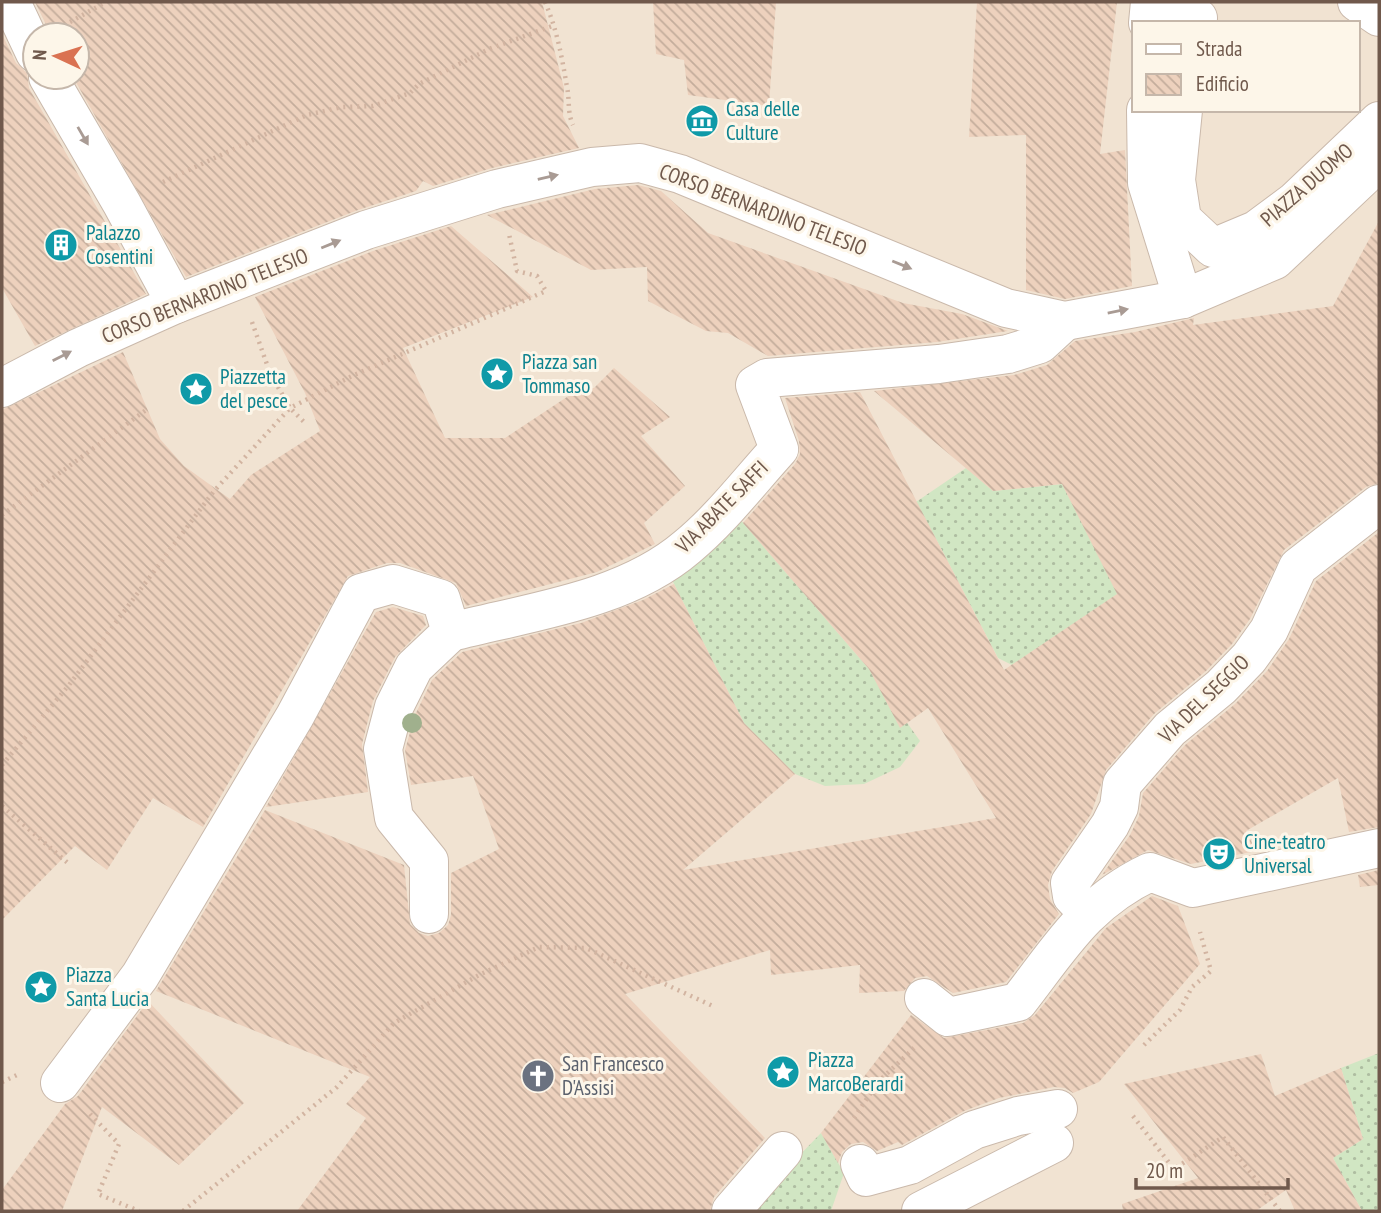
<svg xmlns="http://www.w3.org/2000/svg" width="1381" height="1213" viewBox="0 0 1381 1213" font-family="'PT Sans Narrow',sans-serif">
<defs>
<pattern id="garden-dots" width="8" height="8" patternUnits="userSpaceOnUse" patternTransform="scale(1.75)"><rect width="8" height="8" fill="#d1e6c3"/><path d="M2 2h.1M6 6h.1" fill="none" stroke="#aebda1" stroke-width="1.8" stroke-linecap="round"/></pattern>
<pattern id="building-back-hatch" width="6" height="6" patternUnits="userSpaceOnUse" patternTransform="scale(1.75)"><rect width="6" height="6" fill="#edd1bd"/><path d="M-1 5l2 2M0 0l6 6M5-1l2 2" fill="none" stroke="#c4ad9c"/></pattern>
</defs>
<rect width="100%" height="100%" fill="#faf2e3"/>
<path fill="#f1e3d2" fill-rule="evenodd" d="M2,2h1377v1209h-1377zM1134,23h224v87h-224zM35,35h42v42h-42z"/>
<g fill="url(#garden-dots)">
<polygon points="966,468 993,491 1062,484 1119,593 1012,665 998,658 933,533 910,506"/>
<polygon points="739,518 869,669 920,741 900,767 864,784 825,786 795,774 744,723 666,568"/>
<polygon points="1379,1053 1379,1211 1362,1211 1333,1158 1363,1139 1341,1068"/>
<polygon points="821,1133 844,1173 831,1211 746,1211"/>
</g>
<g fill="url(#building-back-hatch)">
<polygon points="35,2 542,2 564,88 563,116 579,148 492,168 433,186 423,181 416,191 358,210 186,277 73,77 77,77 77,35 51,35"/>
<polygon points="653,2 776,2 769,106 688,95 684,60 656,54"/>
<polygon points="977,2 1117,2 1100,154 1125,150 1132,286 1065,299 1026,290 1026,135 969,137"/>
<polygon points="2,34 16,63 27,73 29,88 146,294 35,346 2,288"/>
<polygon points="638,185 661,191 708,233 903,303 962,314 1008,331 937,342 768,356 728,333 706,331 648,301 647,267 591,270 487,215 595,189"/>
<polygon points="1379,221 1379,483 1366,487 1284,550 1250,619 1232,644 1206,671 1154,714 1106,770 1091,814 1052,871 1048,885 1050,899 1059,914 1006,982 953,993 927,976 915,978 904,991 859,993 860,965 771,975 770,950 625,994 765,1138 714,1197 710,1211 297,1211 366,1118 346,1104 370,1077 156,991 265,810 404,865 410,924 419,933 428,936 439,933 448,925 451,915 451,873 499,849 473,776 411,785 405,750 415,715 432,680 462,652 581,623 643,600 674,584 744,723 795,774 683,870 996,818 928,708 900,728 869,669 743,523 795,464 800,454 799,441 785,398 860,392 1004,670 1117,594 1062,484 993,491 874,391 1014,375 1047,365 1075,341 1135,332 1194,318 1193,325 1333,306"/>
<polygon points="451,226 533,297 403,348 445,438 505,438 582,387 594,388 614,368 670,417 641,436 685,486 644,523 655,544 597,572 466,606 456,583 400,563 387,563 348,576 203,827 153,798 107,870 75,846 2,920 2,410 123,352 160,439 184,466 230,499 251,475 320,431 305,393 255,297 373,251"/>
<polygon points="1379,532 1379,827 1349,832 1338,778 1246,831 1256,851 1191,864 1148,850 1102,875 1130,835 1139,816 1143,793 1185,745 1235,704 1267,671 1289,639 1316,581"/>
<polygon points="393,607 423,616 426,625 395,657 373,701 362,744 368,792 266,807 376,612"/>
<polygon points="1379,870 1379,885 1360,887 1358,875"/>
<polygon points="1152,896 1178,906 1200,964 1099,1082 1073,1093 1065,1088 1054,1087 999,1098 964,1111 902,1145 898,1142 877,1151 863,1142 851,1144 842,1152 838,1163 821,1133 911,1015 944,1038 1023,1023 1035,1015 1106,928"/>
<polygon points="148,1001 244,1103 179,1165 102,1107 62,1211 2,1211 2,1190 65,1104 78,1096"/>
<polygon points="1261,1054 1275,1096 1341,1068 1363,1139 1333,1158 1362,1211 1295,1211 1286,1190 1256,1211 1123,1211 1122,1204 1198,1178 1124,1084"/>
</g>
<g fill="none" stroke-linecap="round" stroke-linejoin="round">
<defs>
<g id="pedestrian">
<polyline points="1181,2 1179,14 1198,18 1197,23"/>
<polyline points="1357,2 1379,17"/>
<polyline points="1183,110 1176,180 1182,219 1213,248 1256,230 1295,201 1379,121"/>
<polyline points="1087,912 1072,896 1070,883 1110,825 1119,807 1122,784 1170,729 1221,687 1249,658 1269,630 1298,567 1379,504"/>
<polyline points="860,1164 866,1177 910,1165 974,1130 1018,1116 1058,1109"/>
</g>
<g id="minor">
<polyline points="11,2 35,53"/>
<polyline points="1148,23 1150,2"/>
<polyline points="48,77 122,204 176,304"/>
<polyline points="1146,110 1147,183 1183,299"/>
<polyline points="2,388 78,348 176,304 366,230 497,189 592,167 640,163 680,174 1006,308 1065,321 1183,299 1275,260 1379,162"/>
<path d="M451,632c77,-20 173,-31 236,-85 34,-28 62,-65 92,-98l-24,-64 12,-7 172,-14 69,-10 32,-10 25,-23"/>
<path d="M924,998l24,19 70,-15c43,-55 67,-99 132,-130l43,16 186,-40"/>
<polyline points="60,1083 140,976 295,716 361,593 393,584 441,599 451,632 414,667 394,707 383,749 394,818 429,861 429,914"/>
<polyline points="731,1211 783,1151"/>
<polyline points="921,1211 1054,1143"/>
</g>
</defs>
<use href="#pedestrian" stroke="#cab9ab" stroke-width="40"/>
<use href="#minor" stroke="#cab9ab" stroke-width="40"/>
<g stroke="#d2b4a1" stroke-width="4.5" stroke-dasharray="2 5" stroke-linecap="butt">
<path d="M545,2c12,27 17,56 22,85 3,14 0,25 6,38"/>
<polyline points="70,22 106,2"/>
<polyline points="163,182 307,115 342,107 373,106 410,93 419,84 489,49 555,25"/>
<polyline points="252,322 270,373 290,408 352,376 546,291 537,276 517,271 509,234"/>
<polyline points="2,515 146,410"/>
<polyline points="2,765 69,685 214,491 290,408 304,422"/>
<polyline points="2,806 69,864"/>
<polyline points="1144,1045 1180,1010 1192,987 1211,971 1200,932"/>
<polyline points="2,1082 17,1075"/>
<polyline points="90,1114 119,1144 98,1194 139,1211"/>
<polyline points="1133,1116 1174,1169 1223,1137 1280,1211"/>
<polyline points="854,1118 878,1082 914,1048"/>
<polyline points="183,1211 337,1087 394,1023 479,975 539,947 586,948 715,1007"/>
</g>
<use href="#pedestrian" stroke="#fff" stroke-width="38"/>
<use href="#minor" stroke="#fff" stroke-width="38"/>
</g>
<circle fill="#a0b08d" cx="412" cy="723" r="10"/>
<defs><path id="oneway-solid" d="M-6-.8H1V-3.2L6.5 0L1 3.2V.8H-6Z" transform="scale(1.75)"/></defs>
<g fill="#a99b94">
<use href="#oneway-solid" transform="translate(83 136) rotate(60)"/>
<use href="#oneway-solid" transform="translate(548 177) rotate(-13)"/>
<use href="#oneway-solid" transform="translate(331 244) rotate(-22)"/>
<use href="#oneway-solid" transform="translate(902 265) rotate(22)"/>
<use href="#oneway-solid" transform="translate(1118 311) rotate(-11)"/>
<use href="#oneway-solid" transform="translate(62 356) rotate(-27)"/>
</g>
<defs>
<symbol id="museum-disc" viewBox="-11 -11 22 22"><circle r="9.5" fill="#0f9aa8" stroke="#fdf6e9"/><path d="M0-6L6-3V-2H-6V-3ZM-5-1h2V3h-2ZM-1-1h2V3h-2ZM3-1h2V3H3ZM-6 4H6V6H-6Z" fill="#fff"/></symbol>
<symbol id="building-disc" viewBox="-11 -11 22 22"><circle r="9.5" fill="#0f9aa8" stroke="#fdf6e9"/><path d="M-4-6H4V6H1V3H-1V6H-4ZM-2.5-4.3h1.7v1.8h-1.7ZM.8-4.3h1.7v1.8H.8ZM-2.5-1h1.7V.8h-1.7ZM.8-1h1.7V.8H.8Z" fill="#fff"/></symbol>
<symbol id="sight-disc" viewBox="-11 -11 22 22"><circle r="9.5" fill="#0f9aa8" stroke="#fdf6e9"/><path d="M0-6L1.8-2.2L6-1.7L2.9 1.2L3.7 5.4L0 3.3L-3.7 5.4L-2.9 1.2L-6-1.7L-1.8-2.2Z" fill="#fff"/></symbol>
<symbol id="theatre-disc" viewBox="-11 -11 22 22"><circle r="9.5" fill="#0f9aa8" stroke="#fdf6e9"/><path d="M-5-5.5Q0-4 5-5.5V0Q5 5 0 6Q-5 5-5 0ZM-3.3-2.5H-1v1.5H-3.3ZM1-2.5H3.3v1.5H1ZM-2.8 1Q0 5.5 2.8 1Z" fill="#fff"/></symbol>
<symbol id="church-disc" viewBox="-11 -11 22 22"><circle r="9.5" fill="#6b7280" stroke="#fdf6e9"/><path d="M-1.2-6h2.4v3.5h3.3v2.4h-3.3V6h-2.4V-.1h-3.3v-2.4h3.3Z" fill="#fff"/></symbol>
</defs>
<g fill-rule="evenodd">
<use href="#museum-disc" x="683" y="102" width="38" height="38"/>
<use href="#building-disc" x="42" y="226" width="38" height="38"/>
<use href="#sight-disc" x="478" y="355" width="38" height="38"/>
<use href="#sight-disc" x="177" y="370" width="38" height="38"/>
<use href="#theatre-disc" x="1200" y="835" width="38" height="38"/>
<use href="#sight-disc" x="22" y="968" width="38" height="38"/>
<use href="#sight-disc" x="764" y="1053" width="38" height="38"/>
<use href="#church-disc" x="519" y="1057" width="38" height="38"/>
</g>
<g text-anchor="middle" stroke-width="6" stroke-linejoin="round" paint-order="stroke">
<g font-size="21" fill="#0d838f" stroke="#fdf6e9" text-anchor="start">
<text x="726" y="116">Casa delle<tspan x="726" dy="24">Culture</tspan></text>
<text x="86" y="240">Palazzo<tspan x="86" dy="24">Cosentini</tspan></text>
<text x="522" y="369">Piazza san<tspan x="522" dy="24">Tommaso</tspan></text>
<text x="220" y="384">Piazzetta<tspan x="220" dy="24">del pesce</tspan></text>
<text x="1244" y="849">Cine-teatro<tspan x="1244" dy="24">Universal</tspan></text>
<text x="66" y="982">Piazza<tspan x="66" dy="24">Santa Lucia</tspan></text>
<text x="808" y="1067">Piazza<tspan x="808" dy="24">MarcoBerardi</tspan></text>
</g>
<g font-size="21" fill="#70594c" stroke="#fdf6e9">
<text transform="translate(1307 185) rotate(-41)" y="7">PIAZZA DUOMO</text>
<text transform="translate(763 210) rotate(21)" y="7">CORSO BERNARDINO TELESIO</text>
<text transform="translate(205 296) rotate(-22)" y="7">CORSO BERNARDINO TELESIO</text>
<text transform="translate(722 507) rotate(-45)" y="7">VIA ABATE SAFFI</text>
<text transform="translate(1204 699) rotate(-44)" y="7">VIA DEL SEGGIO</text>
</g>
<g font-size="21" fill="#5b616d" stroke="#fdf6e9" text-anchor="start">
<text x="562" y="1071">San Francesco<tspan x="562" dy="24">D'Assisi</tspan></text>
</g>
</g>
<rect width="1381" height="1213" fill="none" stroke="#70594c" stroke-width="7"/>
<rect x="1132" y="21" width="228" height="91" fill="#fdf6e9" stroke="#c5b7aa" stroke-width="2"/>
<rect x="1146" y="44" width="35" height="10" fill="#ffffff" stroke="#c5b7aa" stroke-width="2"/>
<text x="1196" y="56" font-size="21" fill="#70594c">Strada</text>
<rect x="1146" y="74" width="35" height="21" fill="url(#building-back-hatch)" stroke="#c5b7aa" stroke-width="2"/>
<text x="1196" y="91" font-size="21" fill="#70594c">Edificio</text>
<g transform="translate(56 56) rotate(274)"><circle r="33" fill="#fdf6e9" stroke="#c5b7aa" stroke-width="2"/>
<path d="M0-5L12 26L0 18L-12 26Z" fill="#da7252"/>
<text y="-10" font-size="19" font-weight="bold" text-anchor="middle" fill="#70594c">N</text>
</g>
<path d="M1136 1178v10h152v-10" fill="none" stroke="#70594c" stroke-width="3.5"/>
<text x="1146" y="1178" font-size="21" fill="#70594c" stroke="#fdf6e9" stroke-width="5" paint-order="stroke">20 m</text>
</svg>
